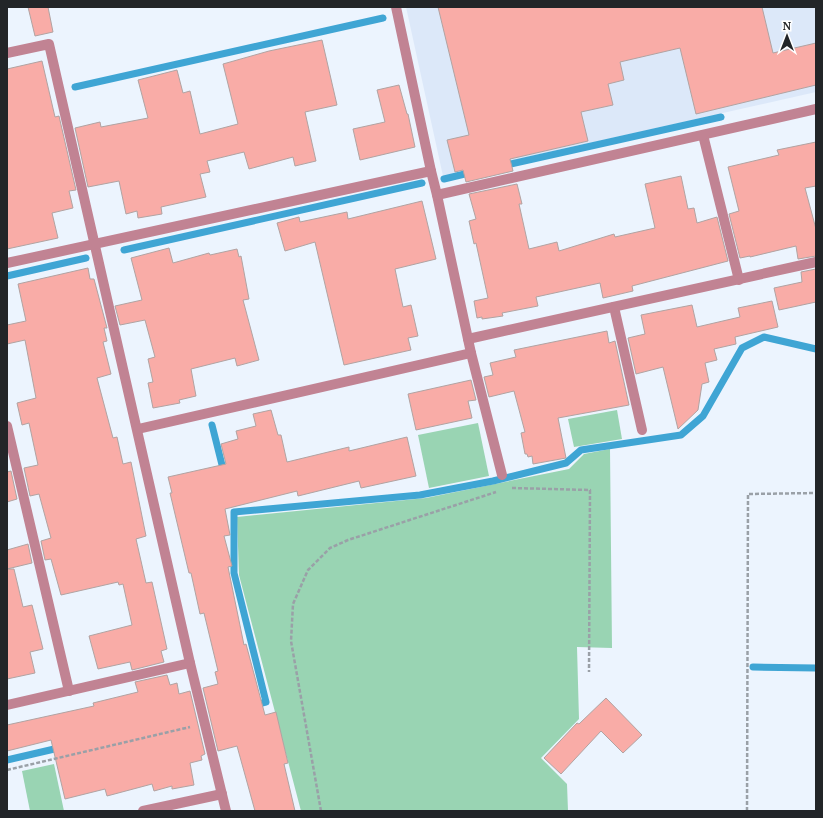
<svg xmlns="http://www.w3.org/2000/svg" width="823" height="818" viewBox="0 0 823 818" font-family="'PT Serif',serif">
<rect width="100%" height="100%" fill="#ecf4fe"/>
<polygon fill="#dce8f9" points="406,7 816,7 816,92 443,176"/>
<g fill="#99d4b3">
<polygon points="617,410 622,439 574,447 568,419"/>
<polygon points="478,423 489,476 429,488 418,435"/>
<polygon points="610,449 612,648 577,647 579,719 541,758 567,784 568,811 301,811 239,575 237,517 426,498 569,469 584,454"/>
<polygon points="54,764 64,811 30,811 22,771"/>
</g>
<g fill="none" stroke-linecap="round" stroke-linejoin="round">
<g stroke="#3fa5d4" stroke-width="7">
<polyline points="75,87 383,18"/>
<polyline points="502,166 721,117"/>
<polyline points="444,179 473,172"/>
<polyline points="124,250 422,183"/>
<polyline points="7,276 86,258"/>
<polyline points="212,425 224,473"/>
<polyline points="753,667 816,668"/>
<polyline points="254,705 266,702 234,573 234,512 420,495 493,481 566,463 581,450 681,435 703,416 742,348 764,337 816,349"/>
<polyline points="7,760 63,747"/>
</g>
</g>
<g fill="#f9aca7" stroke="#b1a3a2">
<polygon points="28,7 48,7 53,32 35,36"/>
<polygon points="438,7 762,7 773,53 816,43 816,85 696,114 680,48 620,62 624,80 608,84 613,105 581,112 588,141 510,159 513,171 466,182 463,170 455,172 447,140 469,135"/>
<polygon points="322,40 337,105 305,112 316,161 295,166 293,157 249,169 244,152 207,161 210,172 200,174 206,197 161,207 162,214 138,218 137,211 126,214 119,181 88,187 75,128 100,122 101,127 148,118 138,80 177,70 183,93 190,91 200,134 238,124 223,64 269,51"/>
<polygon points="42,61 55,117 59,116 76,190 69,191 73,208 52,213 58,238 7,249 7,69"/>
<polygon points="399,85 407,114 408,114 415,147 360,160 353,129 385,122 377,90"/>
<polygon points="816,142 816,186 805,188 816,229 816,256 798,259 796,246 750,257 750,256 740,258 729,214 739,211 728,167 779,155 777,150"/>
<polygon points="681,176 688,209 694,208 697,223 717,217 728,261 632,286 633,291 603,298 600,283 536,297 538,306 502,313 503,316 482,319 482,317 477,318 474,301 488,298 476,243 474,244 469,221 476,219 469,194 517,184 522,204 519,204 529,249 557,242 559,251 614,234 615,237 655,228 645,184"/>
<polygon points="422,201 436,259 395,269 403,307 411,305 418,336 408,338 411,350 344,365 315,242 285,251 277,223 299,217 300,222 347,212 348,219"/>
<polygon points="169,248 173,263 209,253 210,255 237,249 239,257 241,256 249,299 243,300 259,360 237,366 235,358 191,369 196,396 179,400 180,403 153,408 148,383 153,382 148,359 155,357 145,320 120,325 115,306 142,300 131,258"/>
<polygon points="88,268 90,279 94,279 107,328 104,328 107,341 103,342 111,374 97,378 113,438 117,437 123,464 131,462 146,536 136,539 146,583 152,582 167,649 161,651 164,662 132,670 130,662 98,669 89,636 132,625 123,584 119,585 118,582 61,595 51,559 45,560 41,541 51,538 39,494 30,496 24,468 38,465 29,423 22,425 17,403 36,398 25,340 7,344 7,325 26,321 18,284"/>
<polygon points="816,269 816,302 779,310 774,288 802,282 801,272"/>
<polygon points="772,301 778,327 735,337 736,344 714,349 717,360 705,363 709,382 702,384 698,410 678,429 663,367 636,374 628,338 645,334 641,315 692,305 697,327 740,317 738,308"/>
<polygon points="607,331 609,343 615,341 629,405 558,418 566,458 533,464 532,456 528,457 527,454 525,454 521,433 525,432 514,391 489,397 484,377 493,375 490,363 516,357 514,350"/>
<polygon points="471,380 476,400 468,401 472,418 416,430 408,394"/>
<polygon points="271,410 278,435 281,435 287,462 349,447 349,451 407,437 416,476 361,488 359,481 298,496 297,491 225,509 230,535 224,536 232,566 228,567 244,645 246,644 265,715 276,712 288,763 284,764 295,811 255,811 237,746 218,751 203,688 218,684 215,672 218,671 204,613 200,614 191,573 189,573 170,493 172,493 168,477 226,464 221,444 238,439 236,431 256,426 253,414"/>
<polygon points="11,471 17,499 7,502 7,472"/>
<polygon points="28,544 32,563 7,569 7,550"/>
<polygon points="7,569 14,569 23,607 32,605 43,649 30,652 35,673 7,679"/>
<polygon points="167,675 170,685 177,683 179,694 190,691 205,754 201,756 202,760 190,763 194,785 172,789 172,786 154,791 152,784 107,796 105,789 65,799 51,740 7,751 7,725 94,706 93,703 138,692 135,682"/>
<polygon points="606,698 642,735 623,753 601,731 561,774 544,758 577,723 579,724"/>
</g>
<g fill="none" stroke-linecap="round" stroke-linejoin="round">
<g stroke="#9aa0a7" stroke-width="2.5" stroke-dasharray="4 2" stroke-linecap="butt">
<polyline points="512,488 590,490 589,672"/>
<polyline points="7,770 190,727"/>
<polyline points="321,811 291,641 293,604 308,570 330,548 348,540 496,492"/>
<polyline points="747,811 748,494 816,493"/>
</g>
<polyline stroke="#c18393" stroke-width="10" points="614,307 642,430"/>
<g stroke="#c18393" stroke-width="10">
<polyline points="396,7 431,171 437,195 471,353 502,475"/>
<polyline points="7,53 49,44 190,663 226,811"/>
<polyline points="703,135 739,280"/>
<polyline points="437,195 816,109"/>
<polyline points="7,263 431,171"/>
<polyline points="468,339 816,262"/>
<polyline points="7,426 69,691"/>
<polyline points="138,429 471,353"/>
<polyline points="7,705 190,663"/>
<polyline points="143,811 222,794"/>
</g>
</g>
<rect width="823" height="818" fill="none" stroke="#222528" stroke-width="16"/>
<g transform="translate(787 36)" stroke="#ffffff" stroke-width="3" paint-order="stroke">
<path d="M0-3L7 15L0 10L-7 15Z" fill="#222528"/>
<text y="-6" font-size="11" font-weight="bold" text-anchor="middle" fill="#222528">N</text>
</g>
</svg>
